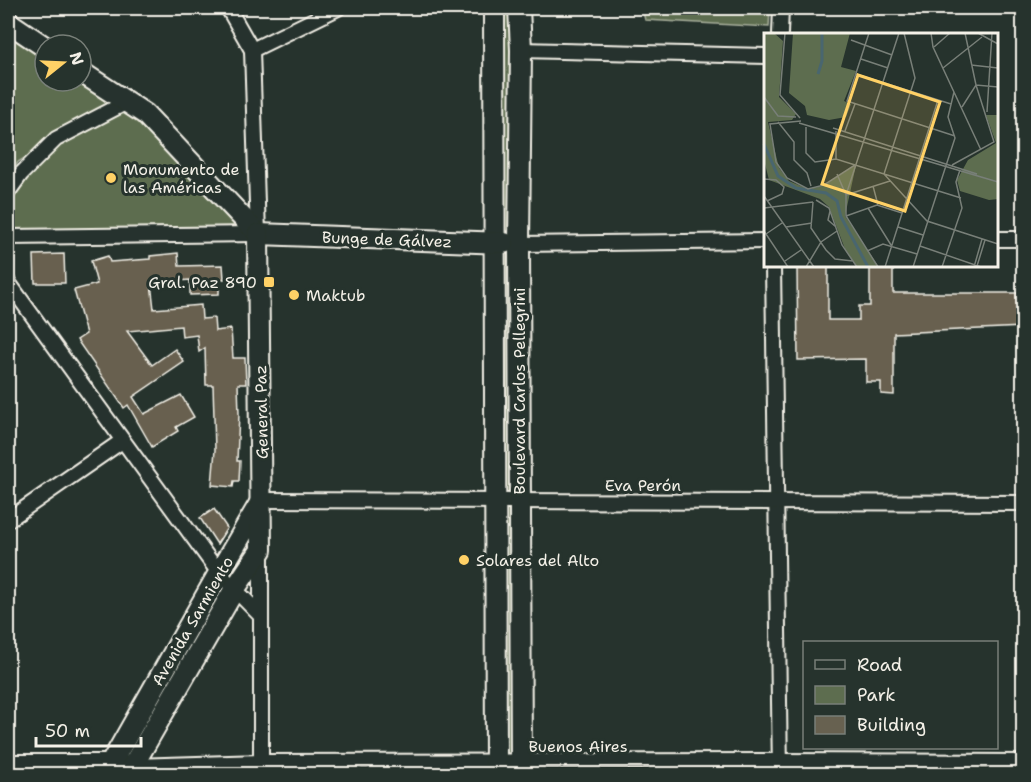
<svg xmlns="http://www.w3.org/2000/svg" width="1031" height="782" viewBox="0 0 1031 782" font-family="'Shantell Sans',sans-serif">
<rect width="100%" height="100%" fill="#26332d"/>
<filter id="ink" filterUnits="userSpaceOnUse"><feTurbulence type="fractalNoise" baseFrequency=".0167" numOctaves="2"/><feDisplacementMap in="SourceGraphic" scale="12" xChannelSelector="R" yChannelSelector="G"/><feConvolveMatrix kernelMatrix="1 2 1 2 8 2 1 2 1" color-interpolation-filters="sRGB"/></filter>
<g filter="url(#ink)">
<g fill="#5d6d4f" stroke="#a8af9c" stroke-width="1.5">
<polygon points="494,8 518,8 520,763 496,762"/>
<polygon points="642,8 770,8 769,27 645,20"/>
<polygon points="8,29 45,54 45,81 81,81 127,102 258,234 8,237 8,192 55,139 18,162 8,179"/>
</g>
<g fill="#676150" stroke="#f4f1e8" stroke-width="1.5">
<polygon points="178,253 179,266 223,265 224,279 219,279 219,294 190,295 190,280 151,283 154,309 201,305 202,319 214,318 215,331 231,329 233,358 245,358 246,384 238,384 239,414 237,461 240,461 239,481 234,481 233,487 212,485 215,450 213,385 206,385 205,348 199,352 197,335 182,337 181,326 127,331 152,365 175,349 184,362 133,397 144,414 181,395 194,417 176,427 178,431 152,447 128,405 124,408 77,340 86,334 74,290 97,284 91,261 108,256 110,262 150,259 150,256"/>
<polygon points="64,254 65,283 35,283 34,255"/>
<polygon points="797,266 828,266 828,320 859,320 859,306 870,306 870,266 893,266 893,293 1022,293 1023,327 894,333 894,395 881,394 881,382 866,382 866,359 798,360"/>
<polygon points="214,509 227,528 217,544 200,518"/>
</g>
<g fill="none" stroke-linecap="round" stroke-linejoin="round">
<defs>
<g id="street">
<polyline points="780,34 781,8"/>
<polyline points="252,50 338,8"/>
<polyline points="521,50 766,56"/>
<polyline points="8,192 21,174 56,139 127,102"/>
<polyline points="8,237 258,234 252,50 228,8"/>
<polyline points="996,239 1024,239"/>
<polyline points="519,244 766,241"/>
<polyline points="773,266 780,774"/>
<polyline points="8,282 219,573 261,616"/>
<polyline points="262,500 1024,503"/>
<polyline points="8,520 122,441"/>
<polyline points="133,766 261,762 780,761 1024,762"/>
<polyline points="261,774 261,550"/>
</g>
<g id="secondary">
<polyline points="494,8 496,774"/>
<polyline points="519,8 521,50 519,244 521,774"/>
<polyline points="8,22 45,47"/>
<polyline points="81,72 145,114 258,234"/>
<polyline points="258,234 504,243"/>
<polyline points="8,765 122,765"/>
<polyline points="105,774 219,573 260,503"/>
<polyline points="128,774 234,590 261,550 258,234"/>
</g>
</defs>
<use href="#street" stroke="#f4f1e8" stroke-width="18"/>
<use href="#secondary" stroke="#f4f1e8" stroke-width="24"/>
<use href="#street" stroke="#26332d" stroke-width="14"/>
<use href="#secondary" stroke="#26332d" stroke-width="20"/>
</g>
</g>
<g fill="#ffd166" stroke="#26332d" stroke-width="2">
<circle cx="111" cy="178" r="6"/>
<rect x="263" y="276" width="12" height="12" rx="3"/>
<circle cx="294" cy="295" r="6"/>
<circle cx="464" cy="560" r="6"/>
</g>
<g text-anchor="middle" stroke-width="6" stroke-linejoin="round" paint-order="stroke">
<g font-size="16" fill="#f4f1e8" stroke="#26332d" text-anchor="start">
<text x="123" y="175">Monumento de<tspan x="123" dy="18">las Américas</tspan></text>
<text x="257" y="288" text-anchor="end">Gral. Paz 890</text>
<text x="306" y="301">Maktub</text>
<text x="476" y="566">Solares del Alto</text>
</g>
<g font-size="16" fill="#f4f1e8" stroke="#26332d">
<text transform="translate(387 239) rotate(2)" y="6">Bunge de Gálvez</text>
<text transform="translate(519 391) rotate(-90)" y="6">Boulevard Carlos Pellegrini</text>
<text transform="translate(261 412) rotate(-91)" y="6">General Paz</text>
<text x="643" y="491">Eva Perón</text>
<text transform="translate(192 621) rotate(-60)" y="6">Avenida Sarmiento</text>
<text x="578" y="752">Buenos Aires</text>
</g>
</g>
<g transform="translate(764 33)">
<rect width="234" height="234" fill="#26332d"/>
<path d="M0,0h10l9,8 -4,56 17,17 -4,6 -24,2 11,46 10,13 19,8 15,-3 33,-21 -11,51 34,51h-22l-12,-18 -16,-42 -9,-8 -51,-19 -5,-20zM29,0h57l-9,34 15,4 -12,30 7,3 -5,13 -17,3 -22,-5 -2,-9 -16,-13zM222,82h12v84l-9,1 -29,-9 -3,-11 11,-20 28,-17z" fill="#5d6d4f"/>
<path fill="none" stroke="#49666f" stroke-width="3" d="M54,41l4,-13v-28M0,111l14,32 18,12 30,5 11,8 4,16 27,50"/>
<path fill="none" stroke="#787f78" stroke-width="1.5" d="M21,0l-5,62 20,23M105,0l-22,68 108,35M167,0l2,14 48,103M214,0l20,11M87,7l41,15M170,14l16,-14M97,26l27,9M207,32l27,3M179,35l39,-31M92,41l95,30M0,64l14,19 18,1M198,74l14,-22 22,2M223,79l5,-79M37,88l-31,3 6,38 11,16 21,11 16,-4 31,-20M14,89l16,20v18l13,13 4,13M35,90l199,59M42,94v26l9,9 21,-3 125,39M69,95l144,46M81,98l10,-27M72,126v-28M188,132l42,-23 -18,-57 -11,-52M73,141l9,21v21l32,51M120,141l31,-96 -11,-45M120,141l43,47 71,23M0,146l12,1 8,7 -2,7 -15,7M109,153l5,19M82,162l53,-162M82,162l44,-14M0,163l50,71M52,167l13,8 13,37 15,22M49,169l-2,26 15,22 9,9 18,2M0,175l49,-6M104,175l23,37M66,178l-2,9 8,7M82,183l31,-11 25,8M22,194l26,-4M134,194l25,8M0,198l24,36M2,201l16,-11M156,213l61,21M103,218l16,-7 34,10M21,228l16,-11M213,233l8,-26M42,234l15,-25 16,-11M121,234l53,-167M149,234l42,-129 -7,-21 6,-25M178,234l20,-59 -6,-26 4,-12M210,234l8,-28"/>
<path fill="#ffd166" fill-opacity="0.15" stroke="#ffd166" stroke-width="3" d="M94,42l82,27 -35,109 -83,-27z"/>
<rect width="234" height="234" fill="none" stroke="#f4f1e8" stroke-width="3"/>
</g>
<rect width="1031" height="782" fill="none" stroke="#26332d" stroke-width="30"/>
<rect x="15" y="15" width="1001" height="752" fill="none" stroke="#f4f1e8" stroke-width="2" filter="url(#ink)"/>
<rect x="803" y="641" width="195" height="108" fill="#26332d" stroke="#787f78" stroke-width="1.5"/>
<rect x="815" y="660" width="30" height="9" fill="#26332d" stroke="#787f78" stroke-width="1.5"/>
<text x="857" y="671" font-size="18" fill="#f4f1e8">Road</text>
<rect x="815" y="686" width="30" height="18" fill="#5d6d4f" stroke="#787f78" stroke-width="1.5"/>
<text x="857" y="701" font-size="18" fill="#f4f1e8">Park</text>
<rect x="815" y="716" width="30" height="18" fill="#676150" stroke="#787f78" stroke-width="1.5"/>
<text x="857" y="731" font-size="18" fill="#f4f1e8">Building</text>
<g transform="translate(63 63) rotate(72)"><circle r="28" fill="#26332d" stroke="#787f78" stroke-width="1.5"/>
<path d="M0-4.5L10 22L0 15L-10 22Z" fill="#ffd166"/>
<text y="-9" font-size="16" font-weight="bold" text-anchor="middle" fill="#f4f1e8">N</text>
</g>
<path d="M36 737v9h105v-9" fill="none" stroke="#f4f1e8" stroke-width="3"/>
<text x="45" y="737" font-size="18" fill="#f4f1e8" stroke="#26332d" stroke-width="4.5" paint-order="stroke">50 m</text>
</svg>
